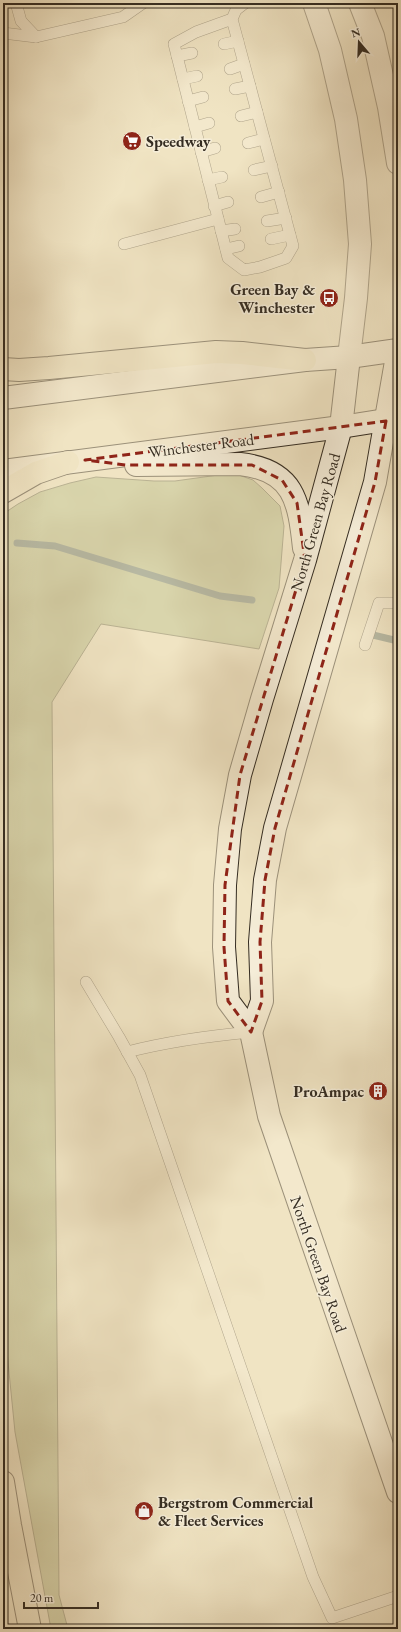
<svg xmlns="http://www.w3.org/2000/svg" width="401" height="1632" viewBox="0 0 401 1632" font-family="'EB Garamond',serif">
<rect width="100%" height="100%" fill="#f0e4c3"/>
<filter id="stains"><feTurbulence type="fractalNoise" baseFrequency=".005" numOctaves="4"/><feColorMatrix values="0 0 0 0 .2 0 0 0 0 .09 0 0 0 0 .02 0 0 0 .5 -.17"/></filter>
<radialGradient id="worn" r=".72"><stop offset=".6" stop-color="#630" stop-opacity="0"/><stop offset="1" stop-color="#630" stop-opacity=".3"/></radialGradient>
<polygon fill="#bdc391" stroke="#79785a" points="233,473 253,480 262,488 280,506 284,526 279,588 259,649 101,624 52,702 59,1595 68,1629 51,1629 15,1432 3,1312 3,514 18,504 40,492 70,483 96,477 154,481 175,481"/>
<g fill="none" stroke-linecap="round" stroke-linejoin="round">
<g stroke="#72847b" stroke-width="7">
<polyline points="17,543 55,546 220,596 252,600"/>
<polyline points="373,635 398,641"/>
</g>
<defs>
<g id="service">
<polyline points="16,3 21,21 36,37 123,17 143,3"/>
<polyline points="232,19 196,32 174,44 228,258 244,270 260,267 286,258 293,246 232,19 236,10 245,3"/>
<polyline points="3,33 36,37"/>
<polyline points="224,44 238,41"/>
<polyline points="177,56 192,53"/>
<polyline points="230,69 244,64"/>
<polyline points="183,79 197,76"/>
<polyline points="235,89 250,86"/>
<polyline points="188,101 203,97"/>
<polyline points="241,116 257,112"/>
<polyline points="195,127 209,123"/>
<polyline points="248,143 264,139"/>
<polyline points="201,152 215,148"/>
<polyline points="254,170 272,166"/>
<polyline points="208,180 222,177"/>
<polyline points="261,197 279,192"/>
<polyline points="214,206 228,202"/>
<polyline points="267,221 286,218"/>
<polyline points="221,231 235,229"/>
<polyline points="271,239 290,235"/>
<polyline points="124,244 218,219"/>
<polyline points="226,249 239,246"/>
<polyline points="365,645 379,603 398,603"/>
<polyline points="86,982 119,1037 140,1075 313,1577 332,1618 398,1596"/>
<path d="M127,1052c43,-11 80,-16 124,-20"/>
</g>
<g id="tertiary">
<polyline points="314,3 330,50 346,119 355,180 360,244 356,298 349,357"/>
<polyline points="360,3 373,36 389,107 398,163"/>
</g>
<g id="secondary">
<polyline points="349,357 341,427 305,560 262,699 240,775 230,829 225,885 224,947 228,1001 251,1032 269,1116 398,1492"/>
<polyline points="3,398 305,360 349,357 398,350"/>
<path d="M136,465l104,-1c54,6 59,37 64,84"/>
<polyline points="3,471 341,427 398,418"/>
<polyline points="251,1032 262,1001 260,942 265,880 275,828 375,482 398,350"/>
</g>
<g id="motorway">
<polyline points="3,369 19,370 49,368 216,352 242,353 305,360"/>
<polyline points="3,492 36,473 68,462"/>
<polyline points="3,1482 10,1525 30,1629"/>
</g>
</defs>
<use href="#service" stroke="#645b4a" stroke-width="12"/>
<use href="#tertiary" stroke="#645b4a" stroke-width="24"/>
<use href="#secondary" stroke="#352d22" stroke-width="24"/>
<use href="#motorway" stroke="#352d22" stroke-width="24"/>
<use href="#service" stroke="#f5edd8" stroke-width="11"/>
<use href="#tertiary" stroke="#f5edd8" stroke-width="22"/>
<use href="#secondary" stroke="#f5edd8" stroke-width="22"/>
<use href="#motorway" stroke="#f0e4c3" stroke-width="22"/>
</g>
<path d="M0 0H401V1632H0ZM386,421l-11,61 -100,346 -10,52 -5,62 2,59 -11,31 -23,-31 -4,-54 1,-62 15,-110 65,-215 -8,-57 -15,-23 -30,-15h-126l-41,-5z" fill="#f0e4c3" fill-opacity=".55" fill-rule="evenodd"/>
<path fill="none" stroke="#8f2418" stroke-width="3" stroke-dasharray="8 5" stroke-linejoin="round" d="M386,421l-11,61 -100,346 -10,52 -5,62 2,59 -11,31 -23,-31 -4,-54 1,-62 15,-110 65,-215 -8,-57 -15,-23 -30,-15h-126l-41,-5z"/>
<defs>
<symbol id="supermarket-disc" viewBox="-11 -11 22 22"><circle r="9.5" fill="#8f2418" stroke="#f5edd8"/><path d="M-6-5.5h2.5l.6 2H6L4.5 2H-2.5L-4.4-4H-6ZM-1.5 3.2a1.3 1.3 0 1 0 .1 0ZM3 3.2a1.3 1.3 0 1 0 .1 0Z" fill="#fff"/></symbol>
<symbol id="bus-disc" viewBox="-11 -11 22 22"><circle r="9.5" fill="#8f2418" stroke="#f5edd8"/><path d="M-5-6H5V4H4V6H2V4H-2V6H-4V4H-5ZM-3.5-4V0h7V-4ZM-3.5 1.2v1.5H-2V1.2ZM2 1.2v1.5H3.5V1.2Z" fill="#fff"/></symbol>
<symbol id="building-disc" viewBox="-11 -11 22 22"><circle r="9.5" fill="#8f2418" stroke="#f5edd8"/><path d="M-4-6H4V6H1V3H-1V6H-4ZM-2.5-4.3h1.7v1.8h-1.7ZM.8-4.3h1.7v1.8H.8ZM-2.5-1h1.7V.8h-1.7ZM.8-1h1.7V.8H.8Z" fill="#fff"/></symbol>
<symbol id="shop-disc" viewBox="-11 -11 22 22"><circle r="9.5" fill="#8f2418" stroke="#f5edd8"/><path d="M-5-2.5h2.3a2.7 3.5 0 0 1 5.4 0H5L5.5 6h-11ZM-1.5-2.5h3a1.5 2.3 0 0 0-3 0Z" fill="#fff"/></symbol>
</defs>
<g fill-rule="evenodd">
<use href="#supermarket-disc" x="121" y="130" width="22" height="22"/>
<use href="#bus-disc" x="318" y="287" width="22" height="22"/>
<use href="#building-disc" x="367" y="1080" width="22" height="22"/>
<use href="#shop-disc" x="133" y="1500" width="22" height="22"/>
</g>
<g text-anchor="middle" stroke-width="3" stroke-linejoin="round" paint-order="stroke">
<g font-size="16" font-weight="bold" fill="#352d22" stroke="#f5edd8" text-anchor="start">
<text x="146" y="147">Speedway</text>
<text x="315" y="295" text-anchor="end">Green Bay &amp;<tspan x="315" dy="18">Winchester</tspan></text>
<text x="364" y="1097" text-anchor="end">ProAmpac</text>
<text x="158" y="1508">Bergstrom Commercial<tspan x="158" dy="18">&amp; Fleet Services</tspan></text>
</g>
<g font-size="16" fill="#352d22" stroke="#f5edd8">
<text transform="translate(201 445) rotate(-7)" y="6">Winchester Road</text>
<text transform="translate(315 522) rotate(-74)" y="6">North Green Bay Road</text>
<text transform="translate(319 1264) rotate(71)" y="6">North Green Bay Road</text>
</g>
</g>
<rect width="401" height="1632" fill="none" stroke="#f0e4c3" stroke-width="16"/>
<rect x="4" y="4" width="393" height="1624" fill="none" stroke="#352d22" stroke-width="2"/>
<rect x="8" y="8" width="385" height="1616" fill="none" stroke="#352d22"/>
<g transform="translate(359 42) rotate(341)" stroke="#f5edd8" stroke-width="3" paint-order="stroke">
<path d="M0-3L7 15L0 10L-7 15Z" fill="#352d22"/>
<text y="-6" font-size="11" font-weight="bold" text-anchor="middle" fill="#352d22">N</text>
</g>
<path d="M24 1602v6h74v-6" fill="none" stroke="#352d22" stroke-width="2"/>
<text x="30" y="1602" font-size="12" fill="#352d22" stroke="#f5edd8" stroke-width="3" paint-order="stroke">20 m</text>
<rect width="100%" height="100%" filter="url(#stains)"/>
<rect width="100%" height="100%" fill="url(#worn)"/>
</svg>
